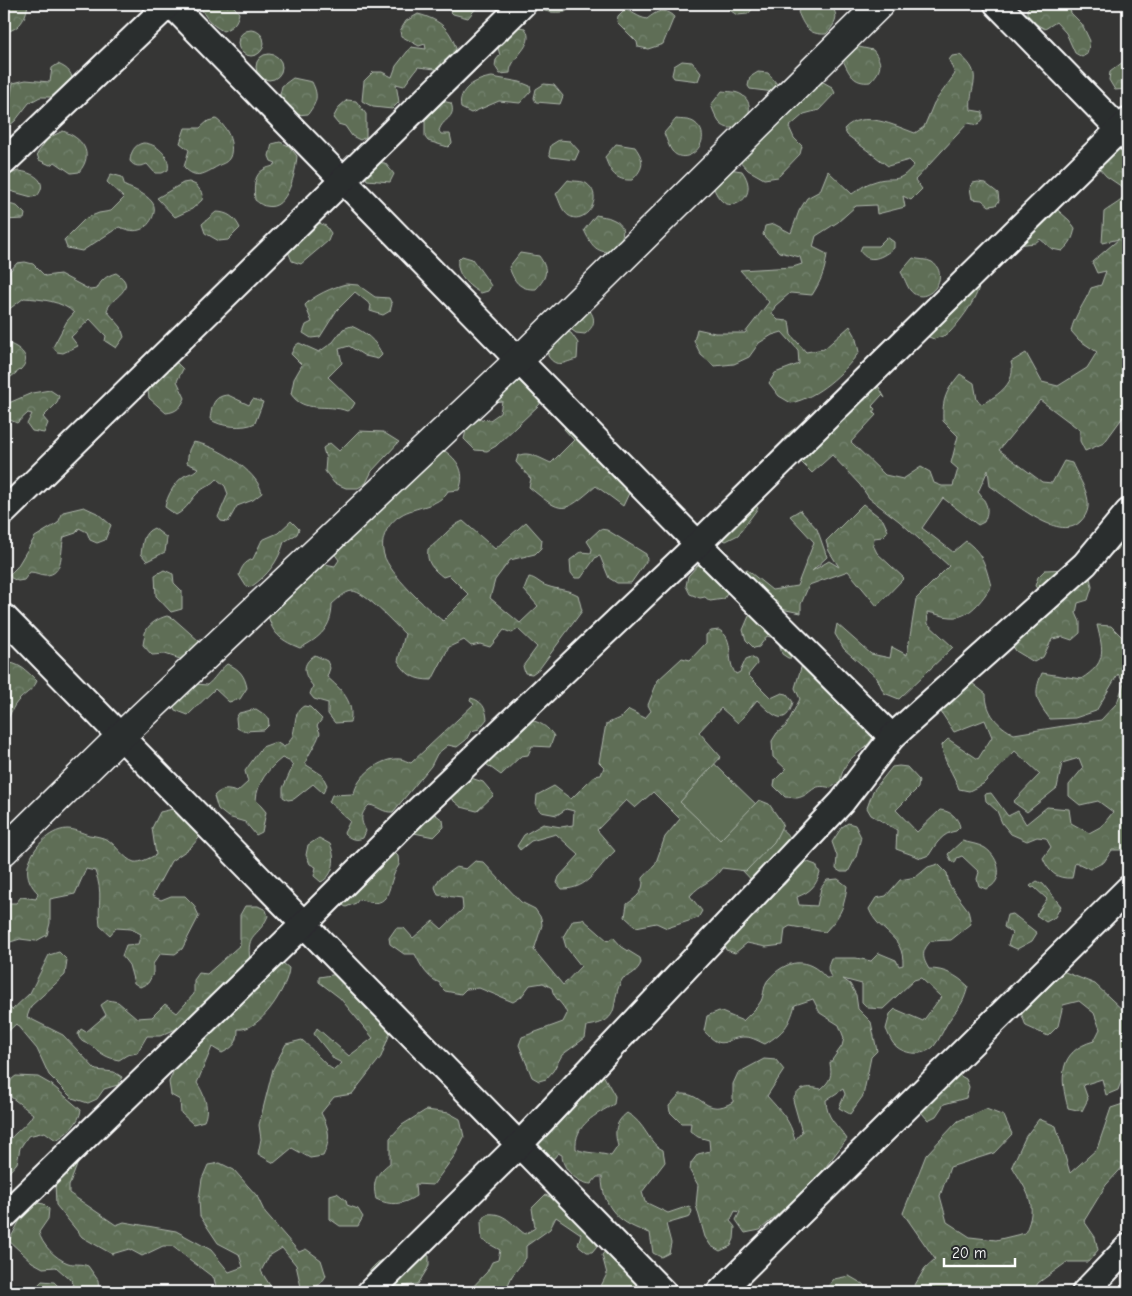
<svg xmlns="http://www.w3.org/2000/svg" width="1132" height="1296" viewBox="0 0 1132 1296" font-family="'Comic Neue',sans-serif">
<defs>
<pattern id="forest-crowns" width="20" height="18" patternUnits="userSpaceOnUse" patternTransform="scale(1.25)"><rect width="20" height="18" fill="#5e6e57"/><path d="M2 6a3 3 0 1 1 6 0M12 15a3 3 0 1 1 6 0" fill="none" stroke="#768470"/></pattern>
</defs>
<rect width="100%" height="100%" fill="#363635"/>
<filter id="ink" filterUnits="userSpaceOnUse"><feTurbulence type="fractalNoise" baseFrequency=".02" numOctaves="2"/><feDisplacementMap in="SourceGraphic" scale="10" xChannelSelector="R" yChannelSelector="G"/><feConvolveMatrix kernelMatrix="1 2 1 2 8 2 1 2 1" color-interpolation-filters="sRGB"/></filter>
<g filter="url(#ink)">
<polygon fill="#5e6e57" stroke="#aeb6ab" points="692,742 798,845 758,887 656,779"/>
<g fill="url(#forest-crowns)" stroke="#aeb6ab">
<path d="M4,4h24c-2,14 -8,26 -24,28z"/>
<path d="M199,4h33l7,9c-2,10 -6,14 -16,18 -13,-7 -18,-14 -24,-27z"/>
<polygon points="449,4 477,4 477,7 468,18 453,14 449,10"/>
<path d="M540,4h28l1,5 -4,3c-7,0 -17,1 -23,-2z"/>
<polygon points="727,4 757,4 748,14 737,15 728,9"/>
<path d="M803,4h27c10,12 6,20 -4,30 -18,1 -22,-8 -28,-22z"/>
<polygon points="1032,4 1068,4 1071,13 1082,24 1090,41 1087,54 1082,57 1075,53 1066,33 1056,22 1045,29 1027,19 1027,9"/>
<path d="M624,10c9,1 12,7 23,9 10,-8 17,-12 27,-2l-11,27 -15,5 -10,-2 -1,-5 -20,-20 1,-6z"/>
<path d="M418,14c23,6 34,16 39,39l-13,17 -26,-3 -14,19 -8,-2 3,18 -7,7 -19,-2 -11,-6 2,-20 9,-9h9l10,5 4,-11 15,-19 15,2 -1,-5 -6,2 -18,-10 -1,-5 6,-10z"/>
<path d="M513,26l12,2c12,18 -15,28 -15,45l-10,1 -5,-8 1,-6 4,-5 -3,-10z"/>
<circle cx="251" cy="43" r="13"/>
<path d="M854,46l19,4c10,13 9,20 -3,32 -16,2 -21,-8 -27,-22z"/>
<circle cx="269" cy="67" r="13"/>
<path d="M960,55c26,21 8,30 11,55l12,2v7l-5,6 -10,-2 -53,57 7,9 -11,11 -8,-4 2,11 -28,7 -1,-9 -20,1 -18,16 -22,14 -3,11 14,7c-2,17 -6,27 -15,41l-22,-2 -15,13 -3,8 6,6 11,1 2,14 15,17 18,-3 26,-23 5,9 4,17c-16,22 -41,45 -68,51l-12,-7 -10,-13 6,-10 24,-9 -1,-14 -16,-18 -10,3 -13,8 -10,14 -15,7 -20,2 -13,-11 -7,-14 3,-12 18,4h30l24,-31 -29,-32 53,-3 9,-3 -2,-7 -21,-5 -16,-17 2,-9 9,-2 17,9 8,-22 8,-13 13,-7 8,-20 24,23c6,-4 13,-10 21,-12 21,-8 23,5 41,-17l-5,-5 -21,6 -41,-31 -3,-6c18,-20 51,-3 71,4l9,-6 10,-24 21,-29 -6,-14 3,-4z"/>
<polygon points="1128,58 1128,89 1115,90 1109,80 1110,72"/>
<polygon points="682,61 692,62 701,73 698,81 674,78 672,75 674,66"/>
<path d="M58,64c11,5 15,9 14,21l-17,12h-15l-11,6 -14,18 -11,9v-17l4,-1 5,-29 13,-3 24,2 2,-14z"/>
<polygon points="758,72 768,73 777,84 774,92 750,89 748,86 750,77"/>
<path d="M492,77l28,5 10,4 1,5 -11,12 -21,-2 -28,12 -10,-5c-4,-19 15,-29 31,-31z"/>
<path d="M293,78l19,4c7,14 5,20 -4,32l-11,1 -19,-12 4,-17z"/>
<polygon points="823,82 832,87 835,93 819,110 804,114 789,127 794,138 802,146 800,154 778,177 764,179 748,170 736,157 756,133 774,128 776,122 794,99 804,101 807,89"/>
<polygon points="544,84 554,85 563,96 560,104 536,102 534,98 536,89"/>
<path d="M722,91c7,1 14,0 20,4 21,15 -8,46 -23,27 -3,-4 -6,-12 -8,-17z"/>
<polygon points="347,100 356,101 366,114 366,137 360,140 352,136 345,126 338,124 333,118 339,107"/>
<path d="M438,100l13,3c6,16 -9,15 -12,28l2,3h9l2,9 -4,4 -20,-6 -3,-4v-16z"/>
<path d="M216,119c11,7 19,25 14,38 -3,6 -7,6 -12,9 -14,8 -22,14 -34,1l5,-17 -9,-7 5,-15h15l8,-7z"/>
<path d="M676,119c6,1 14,0 19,4 21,16 -8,46 -23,28 -3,-4 -6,-13 -8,-18z"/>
<path d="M63,131c19,7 32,22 16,41l-8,1 -16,-11 -5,3 -11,-5 -2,-6 11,-16z"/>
<polygon points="1128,137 1128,191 1106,176 1098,167"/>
<polygon points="559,140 570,141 579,151 575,160 551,157 549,154 551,145"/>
<path d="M280,142l9,4 8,10c-1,14 -9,56 -31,50 -4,0 -8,-4 -11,-6 -1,-11 -2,-26 10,-31 5,-3 7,-1 11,-6l-5,-2 -2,-5 3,-12z"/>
<path d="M143,143c13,0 28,13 25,27l-6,3h-7l-8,-9c-7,3 -13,3 -17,-3 1,-9 4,-16 13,-18z"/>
<path d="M616,144l19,3c10,14 9,21 -3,33 -16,1 -22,-8 -27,-23z"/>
<polygon points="374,162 385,163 394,174 390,182 367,180 365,176"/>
<path d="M729,169l13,2c19,26 -11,43 -22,28 -4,-4 -7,-12 -9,-18z"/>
<path d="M18,171c14,1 32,10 19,25l-5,1 -22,-6 -4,-7 3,-9z"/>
<path d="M111,174l11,3 3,9c10,4 21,8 27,16 7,9 -3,26 -13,28 -6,2 -14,-1 -20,-3l-37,24 -15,-3 -3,-8 22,-22 13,-5 12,-2 13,-13 -17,-16z"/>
<path d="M568,180c6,2 14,0 19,4 20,15 -7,47 -22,28 -4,-4 -6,-13 -9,-18z"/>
<polygon points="189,182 196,185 203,194 202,200 192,209 175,217 157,198 183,183"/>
<polygon points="978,182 985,183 998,193 999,201 996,205 989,206 982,200 972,199 970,188 973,183"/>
<path d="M1128,192v222l-5,3 -19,26 -19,8 -5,-10v-11l-40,-30 -41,50 43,32 10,1 12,-22 8,2c8,19 27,41 8,59 -22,21 -70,-23 -90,-36l-2,-16 -10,22c9,11 12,17 6,30l-6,3 -35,-27 -21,30 31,24 13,-11c18,14 19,24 25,45 -8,13 -22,33 -40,31 -8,0 -16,-4 -24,-5l1,12 25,23 -54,52 -15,-6 -7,-15 -33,-29 -9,-15 2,-10 34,30 19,4 2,-11 15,8 9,-56 33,-33 -50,-45 -30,-23 -9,-13 -28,-30 -20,18 -15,-15 -17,-4c-1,-12 7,-23 19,-27l7,2 64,-58 15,27 -3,-3 -10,11 3,3 -2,3 3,3 -25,27 34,33 18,4 18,-12 9,5 4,11 8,3h11l5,-17 -7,-6 7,-27 -15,-15c-1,-22 3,-30 17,-47l14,9 3,17 5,4c17,-9 35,-22 29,-42l15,-9 16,29 16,4 29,-18 10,-16 -18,-12 -8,-9c3,-15 14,-28 20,-43l10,-3 5,-14 -9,2 -5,-11 27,-23 -17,4 2,-31c9,-7 18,-10 24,-20z"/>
<polygon points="4,203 17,206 25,214 24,219 4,220"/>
<path d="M1052,205l17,15 6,8c-2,11 -5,16 -13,23l-10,-2 -12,-10 -5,4 -18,2z"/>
<path d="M216,212c11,0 19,5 24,16l-12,12 -9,1 -14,-8 -3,-9z"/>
<path d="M596,215c6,2 11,1 16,4 18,7 10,23 0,33 -17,1 -21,-8 -28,-22z"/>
<polygon points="315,221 326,226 331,233 328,241 301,264 292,261 287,249"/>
<path d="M887,237l7,5v6c-11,9 -25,17 -34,3l2,-5h16z"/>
<path d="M520,253l19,3c10,14 8,21 -3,33 -17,1 -22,-8 -27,-22z"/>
<path d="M462,256l10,3c3,4 18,24 19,27l-3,5 -7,2c-13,-6 -25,-19 -23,-33z"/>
<path d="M913,258c6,2 14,1 19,4 21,15 -7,47 -22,28 -3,-4 -6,-13 -9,-18z"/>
<path d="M25,262l8,2 12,12 15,-2 30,16 7,-1c4,-9 9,-13 19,-16 25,16 -7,24 -9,38l14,16 3,10 -8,11 -11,-7 1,-5 -16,-17 -19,18 7,9 -15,7 -6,-1 -4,-5 14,-26 7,-8c-11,-12 -34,-14 -50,-15l-20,15v-17c9,-5 6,-16 6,-25l7,-8z"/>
<path d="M346,284l12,1 17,12 14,1 3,6 -2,7 -7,4 -13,-4 1,-6 -16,-13 -18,18 -17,27 -9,1 -8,-5 3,-8 6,-3 -7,-17c8,-9 28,-18 41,-21z"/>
<path d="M979,285c-1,13 -20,38 -30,48 -4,3 -10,4 -15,6l-13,-5z"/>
<path d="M584,305c11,9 14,19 1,29l-9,-1 -8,-6z"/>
<path d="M351,326c13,5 26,15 31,29l-4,4 -13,-3 -16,-10 -10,3 3,14 -14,14 27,26 -3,5 -5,3c-20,-8 -43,3 -56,-17l3,-15 8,-14 -11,-11 4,-8 4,-3 20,9 14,-10 10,-13z"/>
<path d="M567,332l4,1 7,10 -1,16c-13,3 -20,10 -29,-3v-8z"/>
<path d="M4,342c12,3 31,14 16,28 -5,4 -11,8 -16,13z"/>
<path d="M169,361l8,2 6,6 -6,12 8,17c-4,9 -8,14 -19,15l-17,-15 -2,-15z"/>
<polygon points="516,374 539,394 540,404 496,446 487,451 475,450 464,439 467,426 480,419 490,420 500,413 502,401 493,402"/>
<polygon points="50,390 59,396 57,403 43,417 48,423 44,433 32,431 27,424 32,414 28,413 17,423 10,420 4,442 4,405 32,393"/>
<path d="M228,395l21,10 4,-6 10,3 -8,21c-10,6 -36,4 -45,-4 2,-13 3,-23 18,-24z"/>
<path d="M566,425l65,64 -8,17 -27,-20c-33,28 -33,29 -67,1l2,-8 -15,-17 2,-6c10,-6 23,3 33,7l23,-23 -10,-11z"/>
<polygon points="359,431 383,432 399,442 372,471 366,483 358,488 346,488 334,483 325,471 326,459 323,448 330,443 339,451"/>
<path d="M193,442c22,3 64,28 69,51l-9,7 -16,6 -9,16 -7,-1 -3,-4 10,-23 -3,-8 -8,-7c-5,6 -11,7 -17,12 -9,7 -12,18 -24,24l-11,-8c2,-11 10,-25 19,-31 6,-3 10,-3 14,-8l-11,-5 2,-13z"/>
<path d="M440,448c16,9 27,23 19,42l-11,1c-10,17 -33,15 -47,24 -13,8 -22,24 -17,40 5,18 43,54 59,66l26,-26 -20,-20 -6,2c-10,-8 -17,-14 -15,-28 12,-8 22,-23 35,-28l32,28 31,-27 16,18 -1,8 -6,6 -25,6 -15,20 -5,18 30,25 18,-17 -14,-16 5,-13c7,1 11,7 18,9 11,4 20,3 31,9l4,16 -42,57 -8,6 -7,-1 -2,-7 14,-19 -19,-18 -6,4 -8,-3 -14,17 -10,-3 -9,2 -7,-6 -15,7 -17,33c-18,0 -25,-5 -34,-19l7,-27c-10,-9 -40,-43 -53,-43 -8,1 -14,8 -20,13 0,23 -12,34 -32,44 -23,-9 -31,-18 -33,-42l53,-43 15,3 4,-6 -5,-7v-13z"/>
<polygon points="754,503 758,508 738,535 726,541 717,537"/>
<polygon points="863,504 883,520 888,531 882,537 874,538 873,545 877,553 904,578 877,606 848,571 809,585 801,604 801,613 771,607 746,577 746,569 772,590 797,586 814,542 790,516 800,510 817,529 827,557 812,571 829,561 839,567 829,551 826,541"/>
<path d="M84,507l13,6 14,12 -6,15 -8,3 -7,-3 -3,-8 -8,-4 -3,5 -12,4c-4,11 1,39 -19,38 -5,0 -9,-3 -15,-3l-6,8 -6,1 -7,-3 -1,-4 7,-7 18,-30 23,-14 5,-11z"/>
<path d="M291,521l8,8 -2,5 -13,8c-6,20 -16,33 -33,45l-5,-1 -7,-11c3,-9 6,-13 14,-16l9,-19 16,-7z"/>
<path d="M154,528l13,10 -2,14 -18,9 -6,-7c2,-11 1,-21 13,-26z"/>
<polygon points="600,529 607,530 646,554 647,560 631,583 617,583 609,578 600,556 596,557 581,578 575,578 571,573 570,560 581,552 591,553 592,549 587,541"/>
<polygon points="1128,533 1128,545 1123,544 1109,556 1090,577 1092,587 1088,600 1078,603 1076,613 1080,622 1080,633 1072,640 1063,637 1052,639 1043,657 1034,662 1016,651 1010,642 1042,594 1035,586 1038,577 1045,570 1067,569 1120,535"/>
<polygon points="698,565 706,565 727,584 728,592 724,599 710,601 705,597 700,598 690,594 686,586 688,576"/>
<polygon points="164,570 173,574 174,583 182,591 182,609 171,612 156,596 155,575"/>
<polygon points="756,613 795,653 791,658 788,658 782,654 778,639 767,636 759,647 754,648 746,640 743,630 749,616"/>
<path d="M167,616l6,2 26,23 1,4 -20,14 -15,-5 -13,1 -9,-10c1,-4 1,-8 2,-12 3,-9 14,-15 22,-17z"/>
<path d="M1097,625l14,1 17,17v207h-16l-8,12 -14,7 -15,-7 -3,16c-16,1 -23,-6 -29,-20l8,-11 -5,-9 -9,-1 -10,4 -16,-7 -9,-11 -5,-12 -11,-10 -1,-7 6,-1 17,23 10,-5 8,13 21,-17 22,2 2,14 18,10 13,-7 11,-14 -15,-11 -18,4 -11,-9v-11l14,-17 -4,-10 -17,5 -5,25 -30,24 -14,-10 27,-28 -25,-23 -32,33 -14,7 -10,-2c-5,-15 -17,-29 -17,-44l6,-6 30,20 14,-22 -7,-17 -31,12 -13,-20 13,-20 18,-9 14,11c0,19 12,32 28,40l87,-14 16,-17 7,-20 -6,-9 -22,37 -21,7 -25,1c-14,-18 -17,-25 -8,-46l39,6c25,-16 23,-26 16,-54z"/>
<path d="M719,630c17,9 6,31 17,44l4,-2 6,-13 5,-2 5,3 1,4 -9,11 23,23 11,-5 5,1 6,8c-8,30 -23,9 -36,-2l-19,23 -17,-15 -22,24 22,25 -41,45 40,38 39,-40 10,4 14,20 -9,18 -28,29 -24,-3c-11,16 -20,14 -32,28l12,15 -4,7 -31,10 -11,-5 -20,4 -11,-10 2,-13c10,-7 17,-12 16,-26l12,-13 10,-28 15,-18 -27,-27 -18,16 -9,-8 -29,30 18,21c-19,17 -25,38 -53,38l-5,-6 2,-6 20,-22 -23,-21 -25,7 -11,9 -3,-4 7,-11 19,-11 18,3 12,-2 1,-14 -8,-2 -9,6 -16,-3 -5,-6 1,-11 17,-9 17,13 23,-23 7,-1 3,-8 -5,-5 7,-38 16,-7 7,-7 16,8 6,-7 -3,-6 10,-25 24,-22 8,2 16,-17v-8l5,-4z"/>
<path d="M315,655l12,6 3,7 -3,9c14,12 28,25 23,45l-15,1 -7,-9v-11l-14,-4 -4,-5 3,-8c-10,-12 -12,-22 2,-31z"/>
<path d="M803,661l72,72c-10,23 -29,18 -35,48l-9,7c-20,-6 -18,7 -34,10 -3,0 -8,-1 -12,-1l-11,-11 1,-6 11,-11 -13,-12 -1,-16 5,-8 9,-7 14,-27 -5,-11z"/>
<path d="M4,662c15,1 22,8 33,19 -4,9 -10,11 -17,18 -8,7 -11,19 -16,29z"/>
<path d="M227,664c12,4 18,12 20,24l-7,11 -11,3 -14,-13 -27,26 -13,-5 -2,-5 23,-21 11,1c7,-5 12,-15 20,-21z"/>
<path d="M471,698c11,3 15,10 16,21l-8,10 -8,2 -5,9 -9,7 -9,-2 -11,9 -6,12 -38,46c-10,1 -15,-6 -24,-7 -9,9 -9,15 -3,26l-3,7c-8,3 -13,1 -19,-5l6,-12 -21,-19 3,-7 22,-1c3,-18 27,-37 46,-35 3,0 8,3 11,4l63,-59 -4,-3z"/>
<path d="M304,706l6,1 12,12 -5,7 3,7c-4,12 -12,21 -15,31l17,11 5,10 -4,8 -10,-9 -19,15 -6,1 -5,-3v-9l10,-22 -4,-5 -7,-3c-14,11 -25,25 -26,42l10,12 -4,20 -6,3 -11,-13 -17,-5 -10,-8 -4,-13c8,-8 13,-7 23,-4l11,-10 -3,-11 17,-24 14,-5 8,5c17,-12 5,-33 20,-41z"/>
<polygon points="256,709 268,717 269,725 264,730 243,731 237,728 236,718 239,713"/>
<path d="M530,720c10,2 18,7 24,16l-4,11 -18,-1 -4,9 -7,1 -20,19 -18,-13z"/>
<path d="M899,766l8,1 12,13 -1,8 -22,22 21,22 23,-22c10,1 18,7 20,17l-4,4c-14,2 -20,13 -27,24l-8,3 -25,-9 1,-19 -26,-15 -4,-7 6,-17 19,-24z"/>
<polygon points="465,776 483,782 494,795 477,811 461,807 448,796"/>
<path d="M173,809c14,7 23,12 27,28l-10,11 -19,13 -19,35 9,4 10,-4h14l9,9 5,11 -17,33 -7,5 -14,-1 -8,11v10l-5,9 -8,4 -6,-4 -5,-18 -7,-9 4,-11 12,-1 3,-10 -10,-5 -15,-1 -6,7 -10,-9c-3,-23 4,-31 -5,-55l-9,-2 -11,25 -25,5v24l-3,12 -11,6 -16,-2 -16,5v-41h12l5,-6 15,2 2,-6c-7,-7 -12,-16 -10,-27 4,-17 20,-36 39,-37 8,0 15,4 22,6 7,1 13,2 19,5 9,6 16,19 26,22 7,1 15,-4 22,-7l-4,-27 8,-16z"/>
<polygon points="432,812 443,820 444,827 434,837 414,833 410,830"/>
<polygon points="848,823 855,825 861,837 856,857 848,872 841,872 836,869 837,856 832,842 842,827"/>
<path d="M319,838l11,6c6,13 5,31 -9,38l-7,-6 2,-9 -6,-3 -4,-9 2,-10z"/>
<path d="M962,841c7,2 17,3 23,7 15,10 20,34 1,41l-7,-3 -2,-7 2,-7 -17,-16 -5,2 -2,5 -3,-1 -4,-8z"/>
<path d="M393,851l5,5 1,9c-14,19 -4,48 -40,34l-3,4 -10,4 -5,-3v-6l17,-9 -1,-8z"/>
<path d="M475,861l8,1 38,40 14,7 6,9 1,7 -8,25 29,35 18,-19 -15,-19 -3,-10 10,-17 10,-1 25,22 5,-4 9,10 18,11 1,5c-4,8 -9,12 -18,15 -15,24 2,43 -36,48l-2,12 -23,17 -9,16 -7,8 -7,2 -7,-4 -13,-32 3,-8 41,-15 4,-8c-3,-11 -14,-15 -15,-26l-9,-5 -13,2 -9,12 -8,5 -34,-14 -13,1 -5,5 -16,-3 -5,-5v-3c-13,-5 -19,-17 -25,-29h-11l-14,-10 -1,-6 7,-10h8l9,10 20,-17 9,8 21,-20 -1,-11 -24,-3 -3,-8 4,-8 17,-12 10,2z"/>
<path d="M805,861l11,4 4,8c-4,13 -10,19 -23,24l2,8 18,1 4,-18 6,-8 11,-1 9,7c-3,22 -6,29 -22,46l-35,-6 -5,3 -2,16 -17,2 -19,-4 -12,10 -9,-3 -2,-5 25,-26 9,-5c1,-25 22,-20 31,-35 2,-4 3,-9 4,-12z"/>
<path d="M938,864l9,9 2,12 19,25 3,14 -20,16 -20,1c-10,10 -9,17 -2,28 16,0 27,6 39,17 -5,20 -10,21 -20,36 -5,8 -8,17 -14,24 -10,11 -32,9 -41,-3 -3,-4 -5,-10 -7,-14l4,-15 5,-5 28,12 18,-24 -20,-19 -7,2 -31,29 -15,-1 -6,-6v-18l-19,-5 7,5 6,11 2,14 13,13 6,29 -6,6 -8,39 -13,18 -11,-6 6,-14 -2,-5 -17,11c0,19 12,25 21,39l-33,43 -54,48 -15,3 -9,-13 4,-8 -5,-1 -5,10 5,6 -1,12 -3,7 -11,5 -9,-5 -6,-9 -9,-32 2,-20 -8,-14 1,-8 7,-9 12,-3 -1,-11 -11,-3 -8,-6 1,-8h-10l-11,-11 -1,-6 11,-12c23,-2 25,24 53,8v-18l5,-11 26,-14 12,1 8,10 -17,26c14,16 23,23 28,44l7,-8 -9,-32c6,-13 14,-14 28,-11 10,-9 11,-13 9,-26l12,-17 2,-8 -5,-13 -19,-12 -7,-14 -18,6c-6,21 -11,27 -30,39 -5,-2 -13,-7 -19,-7 -21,-1 -21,17 -42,-6l3,-15 12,-5 24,10c5,-6 14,-12 18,-20 3,-6 3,-17 7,-21 18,-21 40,-24 58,-2h6c-5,-7 -5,-11 -1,-20h25l15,3 8,-8 17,7 3,6 4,-1c1,-31 -24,-31 -34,-56l7,-11 10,-2 14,-16 16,-3 12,-10z"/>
<polygon points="1037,881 1043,884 1061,906 1055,917 1046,922 1036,915 1047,899 1034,887 1032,888 1030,886"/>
<path d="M245,906h13l8,4 2,6c-10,23 -22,15 -18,44l-74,69 -16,7h-13l-10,17 -10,2 -8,5c-12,-2 -17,-6 -26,-13 -6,-5 -13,-3 -15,-13l3,-5 5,3 20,-17 -5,-10 7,-5 10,2 19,16 15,-1 13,-13 12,9 17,-19v-14l5,-7 8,1 33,-29v-30z"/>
<polygon points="1013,914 1037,933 1032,941 1017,949 1008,945 1012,933 1004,927 1007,915"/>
<polygon points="59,952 67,960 65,975 31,1006 27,1017 63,1035 96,1070 114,1072 122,1077 118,1085 104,1089 97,1099 88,1103 72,1098 49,1075 37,1049 16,1024 4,1035 4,1001 12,1010 30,993 49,955"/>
<path d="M271,962l12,1 6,5c-1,19 -29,64 -51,61 0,14 -4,18 -16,24l-10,-6 -15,36c7,11 13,25 7,38l-11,3 -12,-11 -1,-13 -9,-5 -2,-13 6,-15z"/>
<path d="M1060,970l35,14 33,31v48l-10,27 -12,5 -4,-16 -19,6 5,14 -6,12 -14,-3c-8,-30 -10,-57 26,-67l6,-12 -6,-16 -15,-12 -16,4 -5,21 -10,10 -22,-10 -6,-16z"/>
<path d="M338,974l14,12 3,10 26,23 9,14 -9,24 -29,37 -18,3 -13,16c9,17 10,26 2,43l-13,2 -18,-10 -18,15 -16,-9 3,-15 -2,-14 14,-56 13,-25 16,-4c11,9 22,25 32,30l8,-7 -8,-4 -20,-25 3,-6 32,28 24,-18 -33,-40 -21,-16v-5z"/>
<path d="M587,1064l15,9 13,23 -1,8c-18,11 -40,20 -38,45 12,5 22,3 35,7l7,-10c-4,-14 -3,-24 9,-33 19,10 21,31 36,37l2,12 -23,30 3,10 23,11 21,-7 3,5 -2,6 -24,7 5,19 -2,10 -8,4 -8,-4 -3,-20c-29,-8 -48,-25 -48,-56h-5l-6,7c-14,-1 -29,-15 -29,-29l-4,-2 -4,5 -6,1 -14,-12 33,-73 10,-9z"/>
<polygon points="957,1074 966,1079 969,1087 966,1098 944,1104 936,1116 928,1120 921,1112 927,1099"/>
<path d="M16,1076l22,1 14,8 29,25c-2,13 -13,23 -25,30l-11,-8 -17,4 -8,12 -3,15 -13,15c0,-8 -2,-19 0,-28 3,-14 23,-23 29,-36l-22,-17c-1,-9 -4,-16 5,-21z"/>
<path d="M1126,1103l2,2v56l-22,24 -22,36 11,16 3,13 -10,12h-21l-29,21 -5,9h-115l-6,-2 13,-22 10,-9 -32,-46 23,-58 32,-34 28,-12 18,7 8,18 -18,19 -44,14 -10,29 7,26 23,15 26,3 29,-7c14,-29 2,-41 -13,-67l14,-30 13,-17 17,7 14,47 27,-24 14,-41z"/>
<path d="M426,1110l23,3 11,6 4,18 -9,18 -22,30 -18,-1 1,12c-14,9 -25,10 -40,3 -4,-18 0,-25 14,-36v-25l12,-13z"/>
<path d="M79,1160l-10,26v7l47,32 8,-3 52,9 35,19 18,22 14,-5 -4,-13 -21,-11 -18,-27 -1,-17 3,-20 6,-14 12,-2 14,7 14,16 9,10 8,17 34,39 7,-3 15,11 5,16c-7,11 -12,14 -25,11l-5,-22 -14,-17 -13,8 -8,15 13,21h-57l-3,-14 -42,-32h-9l-21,10 -13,-7 -17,5 -30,-17 -26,-32 -1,-23z"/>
<polygon points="337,1193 346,1200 347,1205 358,1209 363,1217 358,1226 340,1226 330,1219 330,1195"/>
<path d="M545,1195l11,4 42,35 -1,12 -5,6h-5l-9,-7 3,-11 -25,-17 -6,12 -24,17v12l-14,18 -7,16h-51h14l19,-20 5,-10 6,-2 2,-10 -18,-10 -1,-18 6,-8c18,-2 24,10 38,20l10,-6 -3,-20z"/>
<path d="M32,1202l12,2 5,5 -1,10 -9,13c2,12 17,27 29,31 6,2 13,0 20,3l10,14 1,12h-23l-4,-11 -16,-14 -13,1 -11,-6 -23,-21 10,-19z"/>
<path d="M415,1248l14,8v10l-11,18 -14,2 -4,6h-43c15,-30 25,-37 58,-44z"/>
<polygon points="606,1250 630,1269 628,1276 643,1292 600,1292 600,1288 607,1274 602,1255"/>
<polygon points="849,1276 863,1284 868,1292 823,1292 834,1279"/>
<polygon points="42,1281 54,1282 64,1292 37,1292 38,1285"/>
</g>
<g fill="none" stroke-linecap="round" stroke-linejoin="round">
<defs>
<g id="street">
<polyline points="171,4 698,544 892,737"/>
<polyline points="997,4 1128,138"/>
<polyline points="4,162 169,4"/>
<polyline points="4,512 523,4"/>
<polyline points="4,617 663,1292"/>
<polyline points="4,1216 304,924 414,814 698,544 1128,121"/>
<polyline points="370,1292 519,1145 842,802 892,737 1085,564 1128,512"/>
<polyline points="720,1292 1128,889"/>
<polyline points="1085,1292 1128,1247"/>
</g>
<polyline id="secondary" points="4,851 120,737 518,361 880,4"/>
</defs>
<use href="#street" stroke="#fff" stroke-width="29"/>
<use href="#secondary" stroke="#fff" stroke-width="31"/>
<use href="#street" stroke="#2a2d2e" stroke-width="25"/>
<use href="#secondary" stroke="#2a2d2e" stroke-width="28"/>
</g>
</g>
<rect width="1132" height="1296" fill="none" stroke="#2a2d2e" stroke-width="20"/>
<rect x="10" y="10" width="1112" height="1276" fill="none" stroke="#fff" stroke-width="2" filter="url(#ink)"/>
<path d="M944 1258v8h71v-8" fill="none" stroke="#ffffff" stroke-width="2.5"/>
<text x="952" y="1258" font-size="15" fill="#ffffff" stroke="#2a2d2e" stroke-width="4" paint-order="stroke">20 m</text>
</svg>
